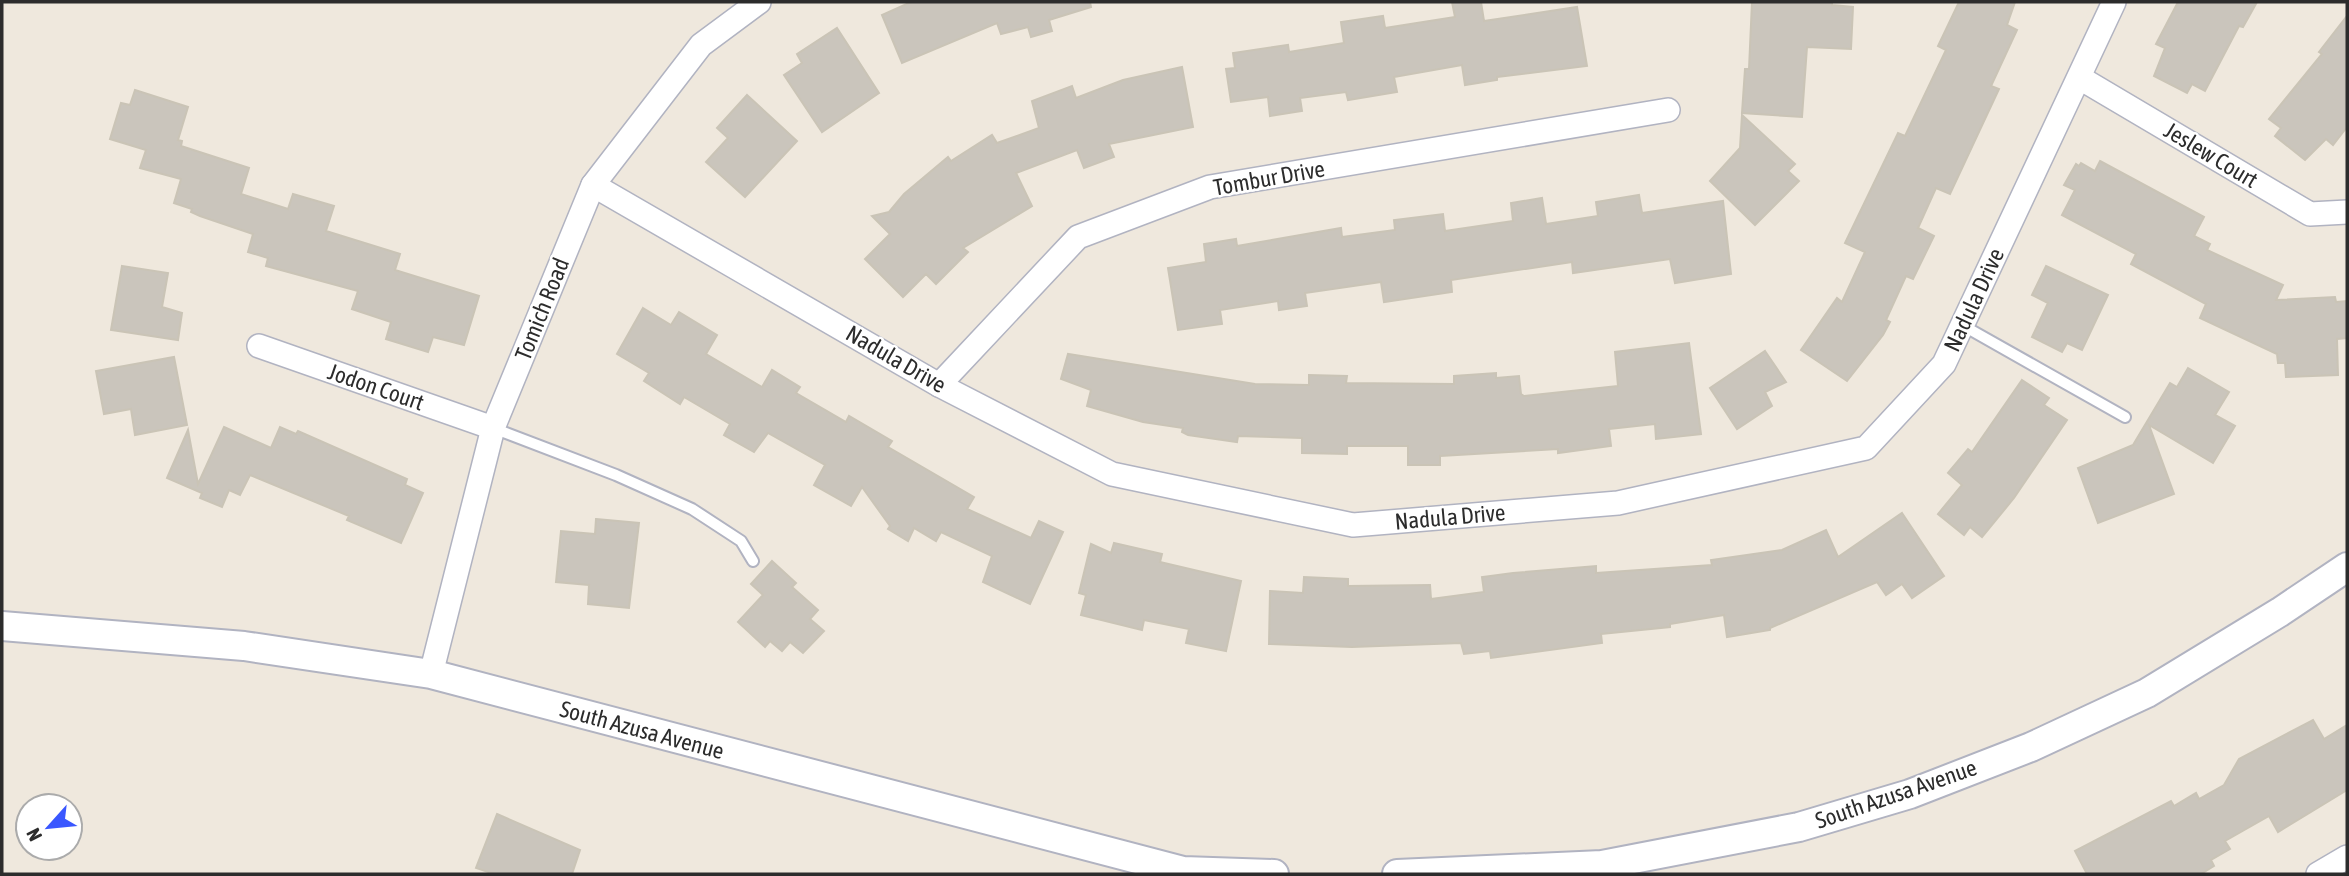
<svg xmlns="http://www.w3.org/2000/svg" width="2349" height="876" viewBox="0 0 2349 876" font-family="'Asap Condensed',sans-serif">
<rect width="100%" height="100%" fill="#efe8dd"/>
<g fill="#cac5bc" stroke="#cac4b6" stroke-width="2">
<polygon points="911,2 1090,2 1091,7 1049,20 1052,31 1031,37 1028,27 1001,34 997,23 902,63 882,15"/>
<polygon points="1452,2 1481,2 1484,21 1577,7 1587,66 1497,77 1497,80 1465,85 1462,65 1394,77 1397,92 1348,100 1346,92 1300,98 1302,111 1270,116 1268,97 1231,102 1226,69 1235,68 1233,53 1288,45 1289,52 1344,43 1341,22 1383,16 1385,28 1455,17"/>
<polygon points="1752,2 1832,2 1832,5 1853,7 1851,49 1807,47 1802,117 1742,113 1745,69 1749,69"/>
<polygon points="1959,2 2015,2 2007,25 2017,30 1991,86 1999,89 1950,194 1936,188 1918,228 1934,236 1913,279 1906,276 1886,320 1890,322 1883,335 1847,381 1801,350 1837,298 1842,302 1865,252 1845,243 1898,133 1905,136 1946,50 1938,46"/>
<polygon points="2178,2 2257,2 2243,27 2239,26 2205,91 2192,84 2187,93 2154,76 2165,48 2156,44"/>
<polygon points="2347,16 2347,127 2333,145 2326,139 2305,160 2275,136 2281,128 2269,119 2322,54 2319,52"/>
<polygon points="837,28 879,93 822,132 784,75 802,63 797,54"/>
<polygon points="1182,67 1193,127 1109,144 1114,157 1084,168 1077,150 1016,173 1032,206 963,248 968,252 936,284 926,274 903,297 865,259 890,234 872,216 889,212 904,194 948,157 951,161 992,135 997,143 1039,128 1032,101 1072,86 1076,98 1123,80"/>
<polygon points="135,90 188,107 178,140 182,141 181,146 249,168 241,194 288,209 293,194 334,206 326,231 400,254 395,270 479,296 464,345 433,337 428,352 386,339 391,322 352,309 358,291 266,266 268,258 248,252 253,234 200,216 191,212 192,209 174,203 181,179 140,168 146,150 110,139 121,103 130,105"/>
<polygon points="747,95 797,141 745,197 706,162 728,138 717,128"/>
<polygon points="1742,115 1795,164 1788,171 1799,181 1755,225 1710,181 1740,148"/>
<polygon points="2100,161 2204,217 2194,236 2210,244 2207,250 2283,285 2276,300 2335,297 2336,302 2347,301 2347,338 2337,339 2338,375 2286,377 2285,363 2278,363 2277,354 2200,318 2206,304 2131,264 2136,254 2062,215 2075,190 2064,185 2076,164 2079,166 2081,163 2095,171"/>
<polygon points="1639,195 1642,213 1723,201 1731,274 1675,283 1670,259 1573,273 1572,262 1451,280 1452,292 1384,302 1381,282 1305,293 1307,306 1279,310 1278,301 1220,310 1222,324 1178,330 1168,268 1206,262 1204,244 1236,239 1237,246 1341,228 1342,237 1395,230 1394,220 1443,214 1445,231 1513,221 1511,203 1542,198 1546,224 1598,216 1596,202"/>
<polygon points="122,266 168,273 162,307 182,313 178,340 111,330"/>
<polygon points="2046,266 2108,295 2082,350 2067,343 2062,352 2032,337 2048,303 2032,295"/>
<polygon points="643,308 671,325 679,312 717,335 706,354 762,387 772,370 800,387 796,393 846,422 849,416 892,441 888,447 974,497 967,509 1031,538 1039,521 1063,532 1030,604 983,582 992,556 941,532 936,541 914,528 908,541 888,529 890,526 862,487 851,506 814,485 825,465 768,433 754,452 724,435 730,424 684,397 680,404 644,381 649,373 617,354"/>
<polygon points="1689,343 1701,434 1656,439 1655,424 1609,429 1611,446 1558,453 1558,449 1440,456 1440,465 1408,465 1408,446 1347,446 1347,454 1302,453 1302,438 1238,436 1237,442 1188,435 1182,432 1183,428 1143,422 1087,406 1091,390 1061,379 1068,354 1255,384 1309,385 1309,375 1347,376 1346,383 1454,384 1454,376 1496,373 1496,378 1519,376 1521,394 1524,396 1618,386 1615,352"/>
<polygon points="1765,351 1786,382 1765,392 1772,406 1737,429 1710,388"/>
<polygon points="174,357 187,425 135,435 131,409 104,414 96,371"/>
<polygon points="2188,368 2229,392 2215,415 2235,426 2213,463 2149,425 2174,494 2098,523 2078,468 2133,445 2170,383 2177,387"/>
<polygon points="2022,380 2049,398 2044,405 2067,420 2014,498 1982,537 1970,527 1964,535 1938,514 1962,485 1948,473 1968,449 1972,452"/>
<polygon points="224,427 271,448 280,427 296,434 298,431 407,479 405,485 423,493 401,543 347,520 349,516 250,475 240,495 229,490 222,507 200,498 202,493 167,478 188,430 198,484"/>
<polygon points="1902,513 1944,576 1912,598 1902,584 1886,595 1877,582 1770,628 1770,630 1727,637 1724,615 1670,624 1670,627 1601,634 1602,643 1491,658 1490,651 1464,654 1461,643 1352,647 1269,644 1270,591 1303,593 1304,577 1348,579 1348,586 1430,585 1431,599 1484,592 1482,577 1513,573 1596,566 1596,573 1712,565 1711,560 1782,550 1826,530 1838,557"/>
<polygon points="596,519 639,523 629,608 588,604 589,585 556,582 561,531 595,534"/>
<polygon points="1114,543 1162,554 1160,562 1241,581 1226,651 1186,643 1189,629 1144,620 1142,630 1081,615 1086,595 1079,593 1091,544 1111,553"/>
<polygon points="772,561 796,583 792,587 818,610 810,619 824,631 803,653 790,642 782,651 770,641 765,647 738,622 763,595 751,584"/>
<polygon points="2313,720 2324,739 2347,725 2347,790 2278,832 2269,816 2225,841 2230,849 2211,860 2214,866 2201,874 2087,874 2075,851 2171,801 2174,806 2196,793 2199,799 2224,785 2239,759"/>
<polygon points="497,814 580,850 572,874 494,874 476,868"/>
</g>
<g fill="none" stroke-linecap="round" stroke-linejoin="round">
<defs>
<g id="service">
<polyline points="1962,325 2125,417"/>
<polyline points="493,428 616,475 692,509 741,541 753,561"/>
</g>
<g id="minor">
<polyline points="2080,78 2310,214 2347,212"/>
<polyline points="593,185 939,385 1112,474 1353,525 1618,503 1866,448 1944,364 2114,2"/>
<polyline points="259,346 493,428"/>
<polyline points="939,385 1078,237 1210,187 1668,110"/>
<polyline points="431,674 493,428 593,185 701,45 759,2"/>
<polyline points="2318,874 2347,857"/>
</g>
<g id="tertiary">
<polyline points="2,626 244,646 431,674 1183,871 1274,874"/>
<polyline points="1397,874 1602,865 1799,827 1910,794 2031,747 2147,693 2280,612 2347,567"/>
</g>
</defs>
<use href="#service" stroke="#b1b3c1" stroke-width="14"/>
<use href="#minor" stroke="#b1b3c1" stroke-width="26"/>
<use href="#tertiary" stroke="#b1b3c1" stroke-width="32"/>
<use href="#service" stroke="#fff" stroke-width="10"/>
<use href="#minor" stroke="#fff" stroke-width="23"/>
<use href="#tertiary" stroke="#fff" stroke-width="28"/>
</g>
<g text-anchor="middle" stroke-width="5" stroke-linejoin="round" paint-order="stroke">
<g font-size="23" fill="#2c2c2c" stroke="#fff">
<text transform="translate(2211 155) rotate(31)" y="8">Jeslew Court</text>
<text transform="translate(1269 178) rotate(-10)" y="8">Tombur Drive</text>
<text transform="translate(1974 300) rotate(-65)" y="8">Nadula Drive</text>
<text transform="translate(542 309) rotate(-68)" y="8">Tomich Road</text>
<text transform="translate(896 359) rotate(30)" y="8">Nadula Drive</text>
<text transform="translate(376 387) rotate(19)" y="8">Jodon Court</text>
<text transform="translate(1450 517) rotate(-5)" y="8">Nadula Drive</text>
<text transform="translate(642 730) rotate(15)" y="8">South Azusa Avenue</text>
<text transform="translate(1896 794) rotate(-19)" y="8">South Azusa Avenue</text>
</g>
</g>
<rect width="2349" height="876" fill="none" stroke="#2c2c2c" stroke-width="7"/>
<g transform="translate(49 827) rotate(243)"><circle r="33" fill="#ffffff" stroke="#ababab" stroke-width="2"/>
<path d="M0-5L12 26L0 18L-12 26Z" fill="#3a57ff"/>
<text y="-10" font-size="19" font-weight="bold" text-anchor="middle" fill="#2c2c2c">N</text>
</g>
</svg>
